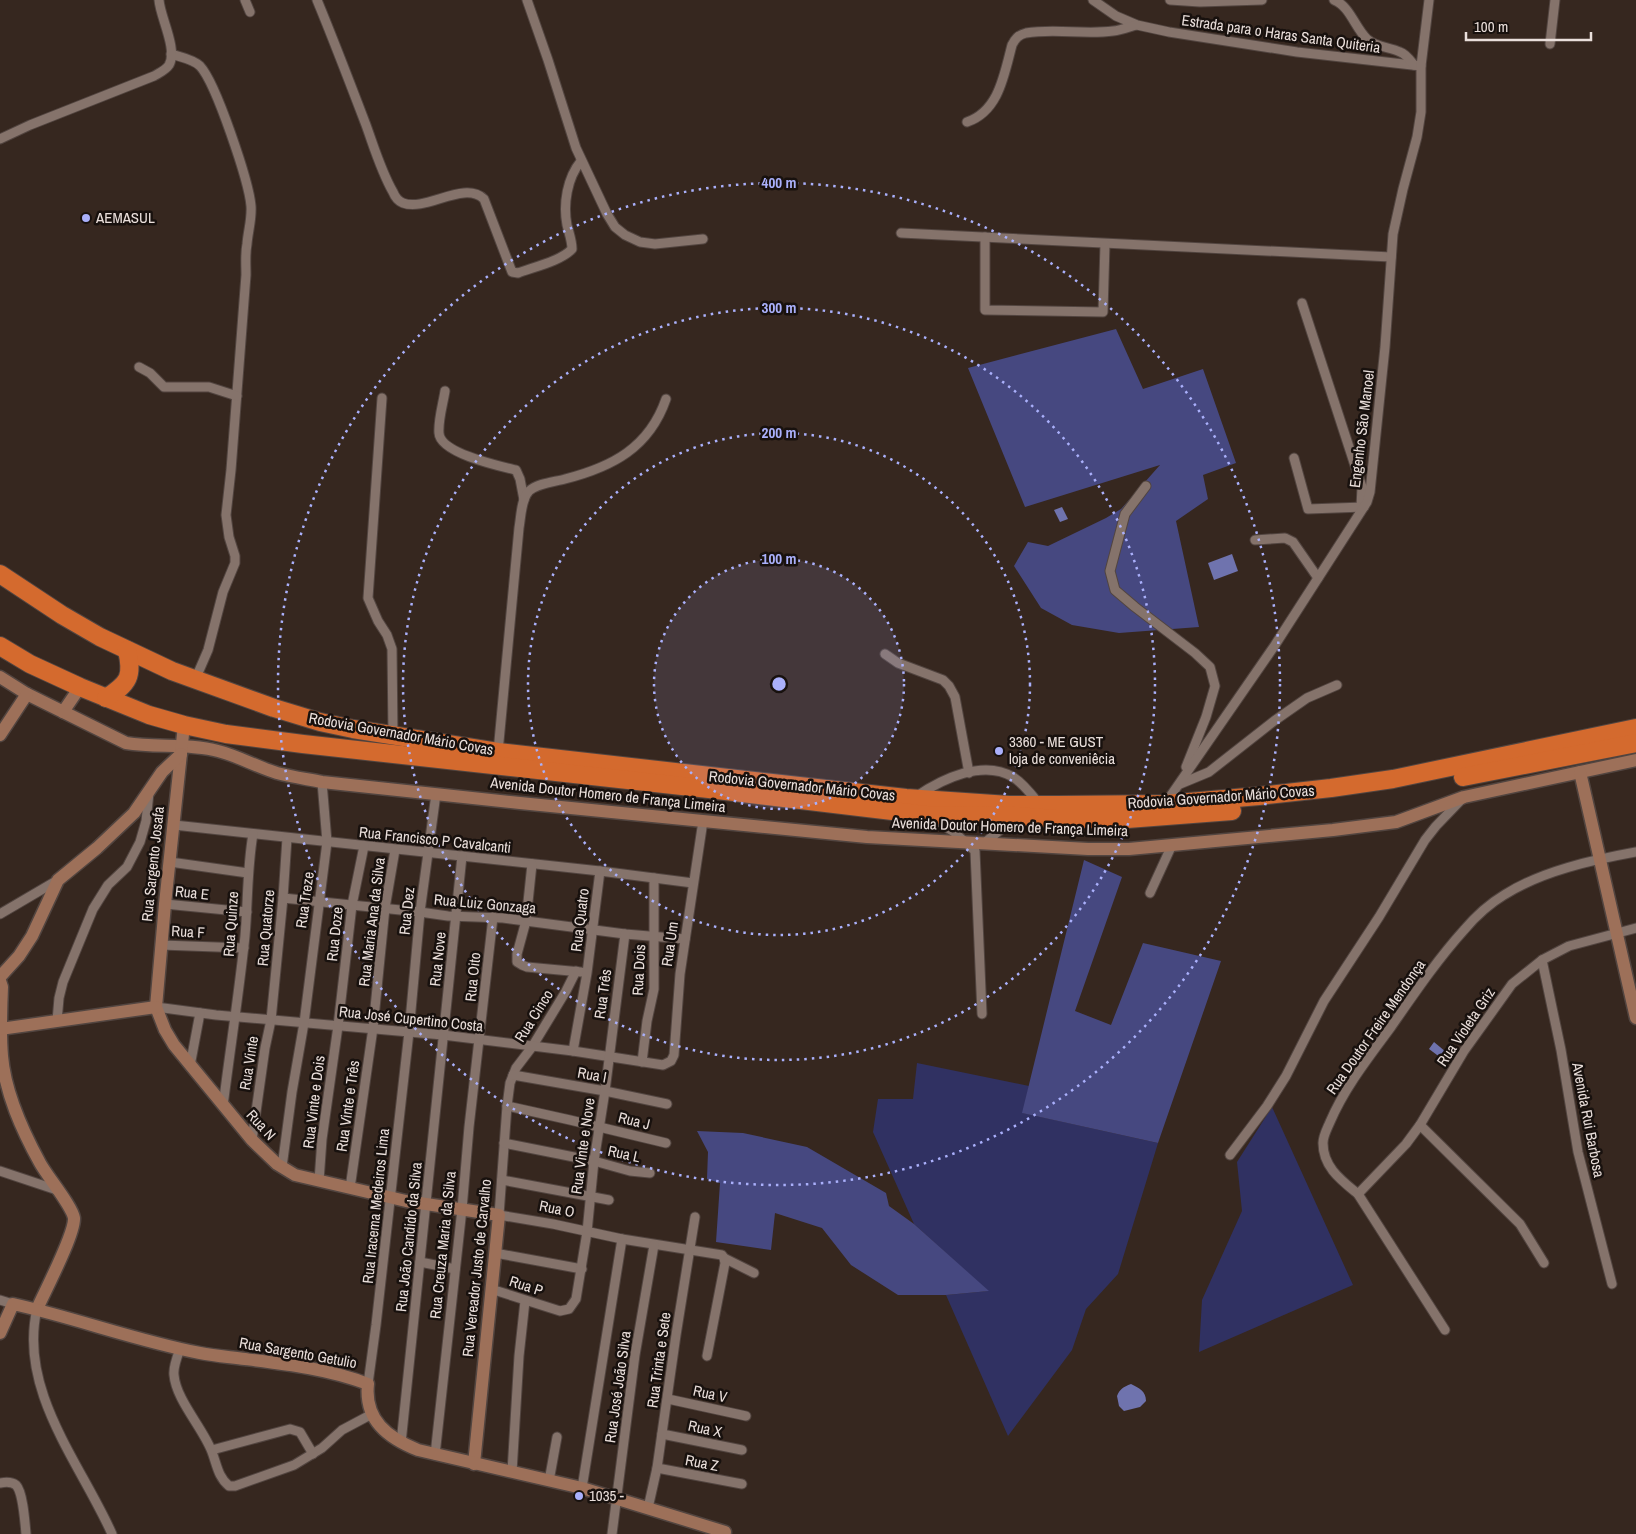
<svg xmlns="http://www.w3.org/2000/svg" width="1636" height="1534" viewBox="0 0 1636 1534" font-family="'Archivo Narrow',sans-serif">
<rect width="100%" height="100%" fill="#36271f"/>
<g fill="#303162">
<polygon points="917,1063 1029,1086 1023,1113 1158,1143 1118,1274 1086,1309 1072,1350 1008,1436 946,1295 988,1291 914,1224 873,1132 878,1099 913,1099"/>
<polygon points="1272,1107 1353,1285 1199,1352 1202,1300 1242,1211 1237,1162"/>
</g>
<g fill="#464880">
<polygon points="1116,329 1143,389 1203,369 1236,463 1203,475 1208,499 1176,521 1199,627 1119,633 1072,625 1041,608 1014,566 1028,542 1048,546 1106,518 1121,509 1160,465 1025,507 968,368"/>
<polygon points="1084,860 1122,877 1075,1011 1111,1025 1143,943 1221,961 1158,1143 1022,1113"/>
<polygon points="697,1131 743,1133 807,1147 886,1193 889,1206 914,1224 989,1291 946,1295 898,1295 851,1265 822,1228 775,1213 771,1250 716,1242 720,1183 707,1179 708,1152"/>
</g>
<g fill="#6f73ae">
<polygon points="1062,507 1068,519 1060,522 1054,510"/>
<polygon points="1232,554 1238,571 1214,580 1208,563"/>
<polygon points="1434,1042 1446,1052 1441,1058 1429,1049"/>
<path d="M1131,1384c8,4 15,7 15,17l-6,6 -16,4 -5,-5 -2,-10c3,-7 6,-9 14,-12z"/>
</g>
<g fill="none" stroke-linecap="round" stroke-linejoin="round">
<defs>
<g id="street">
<polyline points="245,0 250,12"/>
<path d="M317,0c17,41 33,83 49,125 8,22 15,46 27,67 2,5 5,9 10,11 23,9 61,-23 81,-4l28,73 6,1c16,-6 43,-12 54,-24 0,-8 -3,-16 -5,-24 -4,-21 0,-47 14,-64"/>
<polyline points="527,0 548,60 576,148 607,214 615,227 625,235 640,242 655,244 703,239"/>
<polyline points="1093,0 1116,16 1137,25 1169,32 1297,52 1421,66"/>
<polyline points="1170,0 1200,2 1262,0"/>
<path d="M1334,0c16,6 21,28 33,39 9,8 22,8 33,13 6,2 10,8 14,13"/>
<polyline points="1550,44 1555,0"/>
<path d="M171,54c9,3 22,5 29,12 16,17 49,116 51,140 1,13 -3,25 -4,38 -2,10 -1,21 -1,31l-15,195 -5,45 3,22 6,19v7l-12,29 -15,58 -13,30"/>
<path d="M967,122c32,-11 37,-47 45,-77 3,-6 6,-10 14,-12 29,-5 58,2 87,-2 8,-1 16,-4 23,-6"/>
<path d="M0,139l30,-14 124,-49c5,-3 12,-6 15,-11 9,-16 -9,-48 -10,-65"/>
<polyline points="901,233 1391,257"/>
<polyline points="985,237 985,310 1103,312 1105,244"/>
<polyline points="1302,303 1362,487 1361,507"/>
<polyline points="139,367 150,373 164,387 209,387 237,396"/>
<path d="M445,391c-2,13 -7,29 -6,42 1,20 60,33 77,37l4,9 4,21"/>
<polyline points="382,398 368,598 378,621 387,635 392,649 393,735"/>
<polyline points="1294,458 1308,509 1364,507"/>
<polyline points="1146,486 1125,514 1110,571 1115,590 1135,607 1195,653 1210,667 1215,686 1206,717 1186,767"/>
<polyline points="1255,540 1285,538 1293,542 1318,578"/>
<polyline points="885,654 898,663 943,680 949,686 955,697 969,773"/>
<path d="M498,752l21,-224c2,-11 2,-29 10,-37 9,-8 25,-9 36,-12 47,-12 84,-31 101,-80"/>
<polyline points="1180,784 1209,772 1274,721 1307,698 1337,685"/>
<path d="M917,796c25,-17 66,-37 96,-19 11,7 19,18 27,28"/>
<polyline points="1165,804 1275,645 1367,502 1370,492 1385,347 1393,234 1403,189 1417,137 1421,112 1421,66 1429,0"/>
<polyline points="933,819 954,832 975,851 982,1014"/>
<polyline points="174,825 600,871 693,883"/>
<polyline points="983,844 1015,818"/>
<polyline points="170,862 248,873"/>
<polyline points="532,864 526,921 517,954 517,962 522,965 527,967 581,972"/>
<polyline points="1150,893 1172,845"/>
<polyline points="283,898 420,912 448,916 503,918 625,934 685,939"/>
<polyline points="165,904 247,912"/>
<polyline points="0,914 58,880"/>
<polyline points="161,945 244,948"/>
<polyline points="1542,960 1561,1050 1578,1152 1612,1284"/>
<polyline points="576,971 566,991 532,1047 516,1068 510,1083 507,1106 499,1215 553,1224 622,1239 722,1255 724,1258 725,1263 707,1356"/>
<polyline points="156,1007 216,1015 443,1035 573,1051 663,1065 671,1061 674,1055 680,974 703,821"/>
<polyline points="57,1021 59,998 63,982 93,909 108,885 127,867 140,842 146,821 149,793"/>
<polyline points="573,1051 587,973 600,871"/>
<polyline points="642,1062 647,1021 654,989 654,878"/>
<polyline points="190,1066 200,1013"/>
<polyline points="513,1075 605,1091 667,1104"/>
<path d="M223,1106c7,-56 16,-113 22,-170 3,-34 2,-68 8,-102"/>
<polyline points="507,1106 570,1120 666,1143"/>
<polyline points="1420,1125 1520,1224 1544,1263"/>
<polyline points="252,1140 265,1048 271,1020 283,898 287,838"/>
<polyline points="504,1143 594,1161 630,1171 650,1173"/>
<polyline points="1230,1155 1267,1106 1286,1076 1324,1001 1379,917 1425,840 1436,826 1462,799"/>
<polyline points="282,1167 292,1092 304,1023 327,842 322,782"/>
<polyline points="0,1171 57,1190"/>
<polyline points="502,1180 609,1200"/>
<polyline points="319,1181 322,1139 338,1026 352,905 364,846"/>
<polyline points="350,1188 373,1028 385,908 395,850"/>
<polyline points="1358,1194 1406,1144 1420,1125 1464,1051 1512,984 1542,960 1569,946 1636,928"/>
<polyline points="495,1253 582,1269"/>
<polyline points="724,1258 754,1273"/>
<polyline points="420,1262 455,1269"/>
<polyline points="491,1289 560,1311 569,1309 576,1299 587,1232 594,1161 605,1091 625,934"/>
<polyline points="0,1300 13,1304"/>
<path d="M37,1309c-19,82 44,155 75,225"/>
<path d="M1445,1330l-87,-136c-17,-14 -35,-27 -35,-51 0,-7 4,-14 7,-21 15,-35 39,-65 61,-95 23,-33 46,-67 73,-97 11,-13 25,-26 40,-35 38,-24 88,-35 132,-43"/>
<path d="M180,1349c-3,8 -7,18 -6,26 2,25 29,53 38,77 5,13 6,25 17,34h6l59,-21 28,-17 20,-18 30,-16"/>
<polyline points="368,1384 376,1325 409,1032 420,912 436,794"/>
<polyline points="668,1399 746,1416"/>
<polyline points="662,1434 742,1450"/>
<polyline points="401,1443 462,856"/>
<polyline points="212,1450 290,1429 300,1432 313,1454"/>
<polyline points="435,1455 462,1209 469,1127 493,917"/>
<polyline points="657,1468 742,1484"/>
<polyline points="512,1472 519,1356 525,1301"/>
<polyline points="549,1481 557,1437"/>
<path d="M0,1483c5,-1 11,-2 16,2 7,7 9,38 10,49"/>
<polyline points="582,1488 622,1239"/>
<polyline points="648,1508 657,1468 676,1335 695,1217"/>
<polyline points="612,1534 635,1355 654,1245"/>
</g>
<g id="secondary">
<path d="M0,677l27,17 99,49c30,5 62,0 92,8 20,5 39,16 59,22 15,4 30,6 45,9l198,21 347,34 221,12h41l204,-19 63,-8 68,-25 172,-37"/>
<polyline points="63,712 80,687"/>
<polyline points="184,725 165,904 156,1007 165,1030 174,1045 252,1140 277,1164 295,1175 406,1201 499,1215 474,1464"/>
<polyline points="0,735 27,694"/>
<polyline points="1580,772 1636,1018"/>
<polyline points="0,977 19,956 32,936 58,880 97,848 134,813 162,772 181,754"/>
<path d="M0,981l2,6c-1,23 -2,46 0,69 3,37 20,74 38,107 7,13 32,43 34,55 1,16 -29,73 -37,91"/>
<polyline points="0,1029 156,1007"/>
<path d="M0,1333l13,-29c63,14 124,37 187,49 15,3 30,4 45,6 41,5 84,10 123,25 -4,36 20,54 50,66l164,38 143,44"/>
</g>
<g id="highway">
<polyline points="0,574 62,615 100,637 172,671 274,708 320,722 353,729 498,752 906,798 1009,805 1057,805 1165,804 1259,796 1331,788 1393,779 1636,728"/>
<polyline points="0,646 30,664 80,687 149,715 184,725 226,734 303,744 709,789 926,815 1017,816 1055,819 1127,819 1232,811"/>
<path d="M106,698c23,-15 27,-21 21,-48"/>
<polyline points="1463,777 1636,743"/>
</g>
</defs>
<use href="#street" stroke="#524540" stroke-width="11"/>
<use href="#secondary" stroke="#524540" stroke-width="15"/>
<use href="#highway" stroke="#524540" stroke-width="20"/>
<use href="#street" stroke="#85736b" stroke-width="9"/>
<use href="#secondary" stroke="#9d7059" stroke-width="12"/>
<use href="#highway" stroke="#d46a2e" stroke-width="18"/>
</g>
<circle cx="779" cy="684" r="125" fill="#aab0fb" fill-opacity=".12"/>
<g fill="none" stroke="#aab0fb" stroke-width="2.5" stroke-dasharray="2.5 5">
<circle cx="779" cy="684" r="125"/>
<circle cx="779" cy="684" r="251"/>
<circle cx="779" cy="684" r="376"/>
<circle cx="779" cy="684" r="501"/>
</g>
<g fill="#aab0fb" stroke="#18110e" stroke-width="2">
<circle cx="86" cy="218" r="5"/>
<circle cx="999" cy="751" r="5"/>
<circle cx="579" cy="1496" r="5"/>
</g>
<g text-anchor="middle" stroke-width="5" stroke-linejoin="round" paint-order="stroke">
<g font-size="15" fill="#eadfdb" stroke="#18110e">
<text transform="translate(1281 34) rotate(8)" y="5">Estrada para o Haras Santa Quiteria</text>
<text transform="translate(1362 429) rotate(-83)" y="5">Engenho São Manoel</text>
<text transform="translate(401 734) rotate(10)" y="5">Rodovia Governador Mário Covas</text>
<text transform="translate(802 786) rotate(6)" y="5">Rodovia Governador Mário Covas</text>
<text transform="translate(608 795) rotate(6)" y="5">Avenida Doutor Homero de França Limeira</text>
<text transform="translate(1221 797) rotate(-4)" y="5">Rodovia Governador Mário Covas</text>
<text transform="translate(1010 827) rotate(2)" y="5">Avenida Doutor Homero de França Limeira</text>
<text transform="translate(435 840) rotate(6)" y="5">Rua Francisco P Cavalcanti</text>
<text transform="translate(153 864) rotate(-84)" y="5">Rua Sargento Josafa</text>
<text transform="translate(192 893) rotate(6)" y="5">Rua E</text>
<text transform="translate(305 900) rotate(-82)" y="5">Rua Treze</text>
<text transform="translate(485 904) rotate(5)" y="5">Rua Luiz Gonzaga</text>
<text transform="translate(407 911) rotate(-84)" y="5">Rua Dez</text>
<text transform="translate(580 920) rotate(-83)" y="5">Rua Quatro</text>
<text transform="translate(372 922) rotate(-83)" y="5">Rua Maria Ana da Silva</text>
<text transform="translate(231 924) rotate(-86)" y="5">Rua Quinze</text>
<text transform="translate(266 928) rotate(-85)" y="5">Rua Quatorze</text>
<text transform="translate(188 932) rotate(3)" y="5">Rua F</text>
<text transform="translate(335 934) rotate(-84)" y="5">Rua Doze</text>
<text transform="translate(670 944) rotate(-82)" y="5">Rua Um</text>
<text transform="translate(438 959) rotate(-84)" y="5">Rua Nove</text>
<text transform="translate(639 970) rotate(-87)" y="5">Rua Dois</text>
<text transform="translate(473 977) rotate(-84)" y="5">Rua Oito</text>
<text transform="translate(603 994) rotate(-82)" y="5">Rua Três</text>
<text transform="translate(534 1016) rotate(-58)" y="5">Rua Cinco</text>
<text transform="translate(411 1019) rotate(6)" y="5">Rua José Cupertino Costa</text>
<text transform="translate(1376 1027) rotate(-55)" y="5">Rua Doutor Freire Mendonça</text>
<text transform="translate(1466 1027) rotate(-56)" y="5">Rua Violeta Griz</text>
<text transform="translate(249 1063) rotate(-81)" y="5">Rua Vinte</text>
<text transform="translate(592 1075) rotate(10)" y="5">Rua I</text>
<text transform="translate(314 1102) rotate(-83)" y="5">Rua Vinte e Dois</text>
<text transform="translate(348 1106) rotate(-82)" y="5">Rua Vinte e Três</text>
<text transform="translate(1588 1120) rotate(79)" y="5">Avenida Rui Barbosa</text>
<text transform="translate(634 1121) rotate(14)" y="5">Rua J</text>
<text transform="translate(261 1125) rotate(48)" y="5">Rua N</text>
<text transform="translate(583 1146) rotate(-82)" y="5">Rua Vinte e Nove</text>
<text transform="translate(624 1154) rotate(12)" y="5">Rua L</text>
<text transform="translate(376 1206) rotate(-84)" y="5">Rua Iracema Medeiros Lima</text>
<text transform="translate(557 1209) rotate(11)" y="5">Rua O</text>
<text transform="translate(409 1237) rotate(-84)" y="5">Rua João Candido da Silva</text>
<text transform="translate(443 1245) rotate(-84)" y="5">Rua Creuza Maria da Silva</text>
<text transform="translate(477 1268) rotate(-84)" y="5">Rua Vereador Justo de Carvalho</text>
<text transform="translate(526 1286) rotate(18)" y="5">Rua P</text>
<text transform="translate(298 1353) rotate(10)" y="5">Rua Sargento Getulio</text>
<text transform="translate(659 1360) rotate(-82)" y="5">Rua Trinta e Sete</text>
<text transform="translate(618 1387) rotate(-82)" y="5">Rua José João Silva</text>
<text transform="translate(710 1394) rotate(12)" y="5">Rua V</text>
<text transform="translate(705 1429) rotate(12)" y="5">Rua X</text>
<text transform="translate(702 1463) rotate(11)" y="5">Rua Z</text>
</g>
<g font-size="15" fill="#eadfdb" stroke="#18110e" text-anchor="start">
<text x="96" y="223">AEMASUL</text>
<text x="1009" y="747">3360 - ME GUST<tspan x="1009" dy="17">loja de conveniêcia</tspan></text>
<text x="589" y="1501">1035 -</text>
</g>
</g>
<circle cx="779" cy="684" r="8" fill="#aab0fb" stroke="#18110e" stroke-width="2.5"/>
<g font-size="15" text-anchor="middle" font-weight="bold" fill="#aab0fb" stroke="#18110e" stroke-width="5" stroke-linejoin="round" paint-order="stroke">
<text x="779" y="188">400 m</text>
<text x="779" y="313">300 m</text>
<text x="779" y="438">200 m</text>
<text x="779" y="564">100 m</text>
</g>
<path d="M1466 32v8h125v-8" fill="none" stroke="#eadfdb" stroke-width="2.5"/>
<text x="1474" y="32" font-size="15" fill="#eadfdb" stroke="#18110e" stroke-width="4" paint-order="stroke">100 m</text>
</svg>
